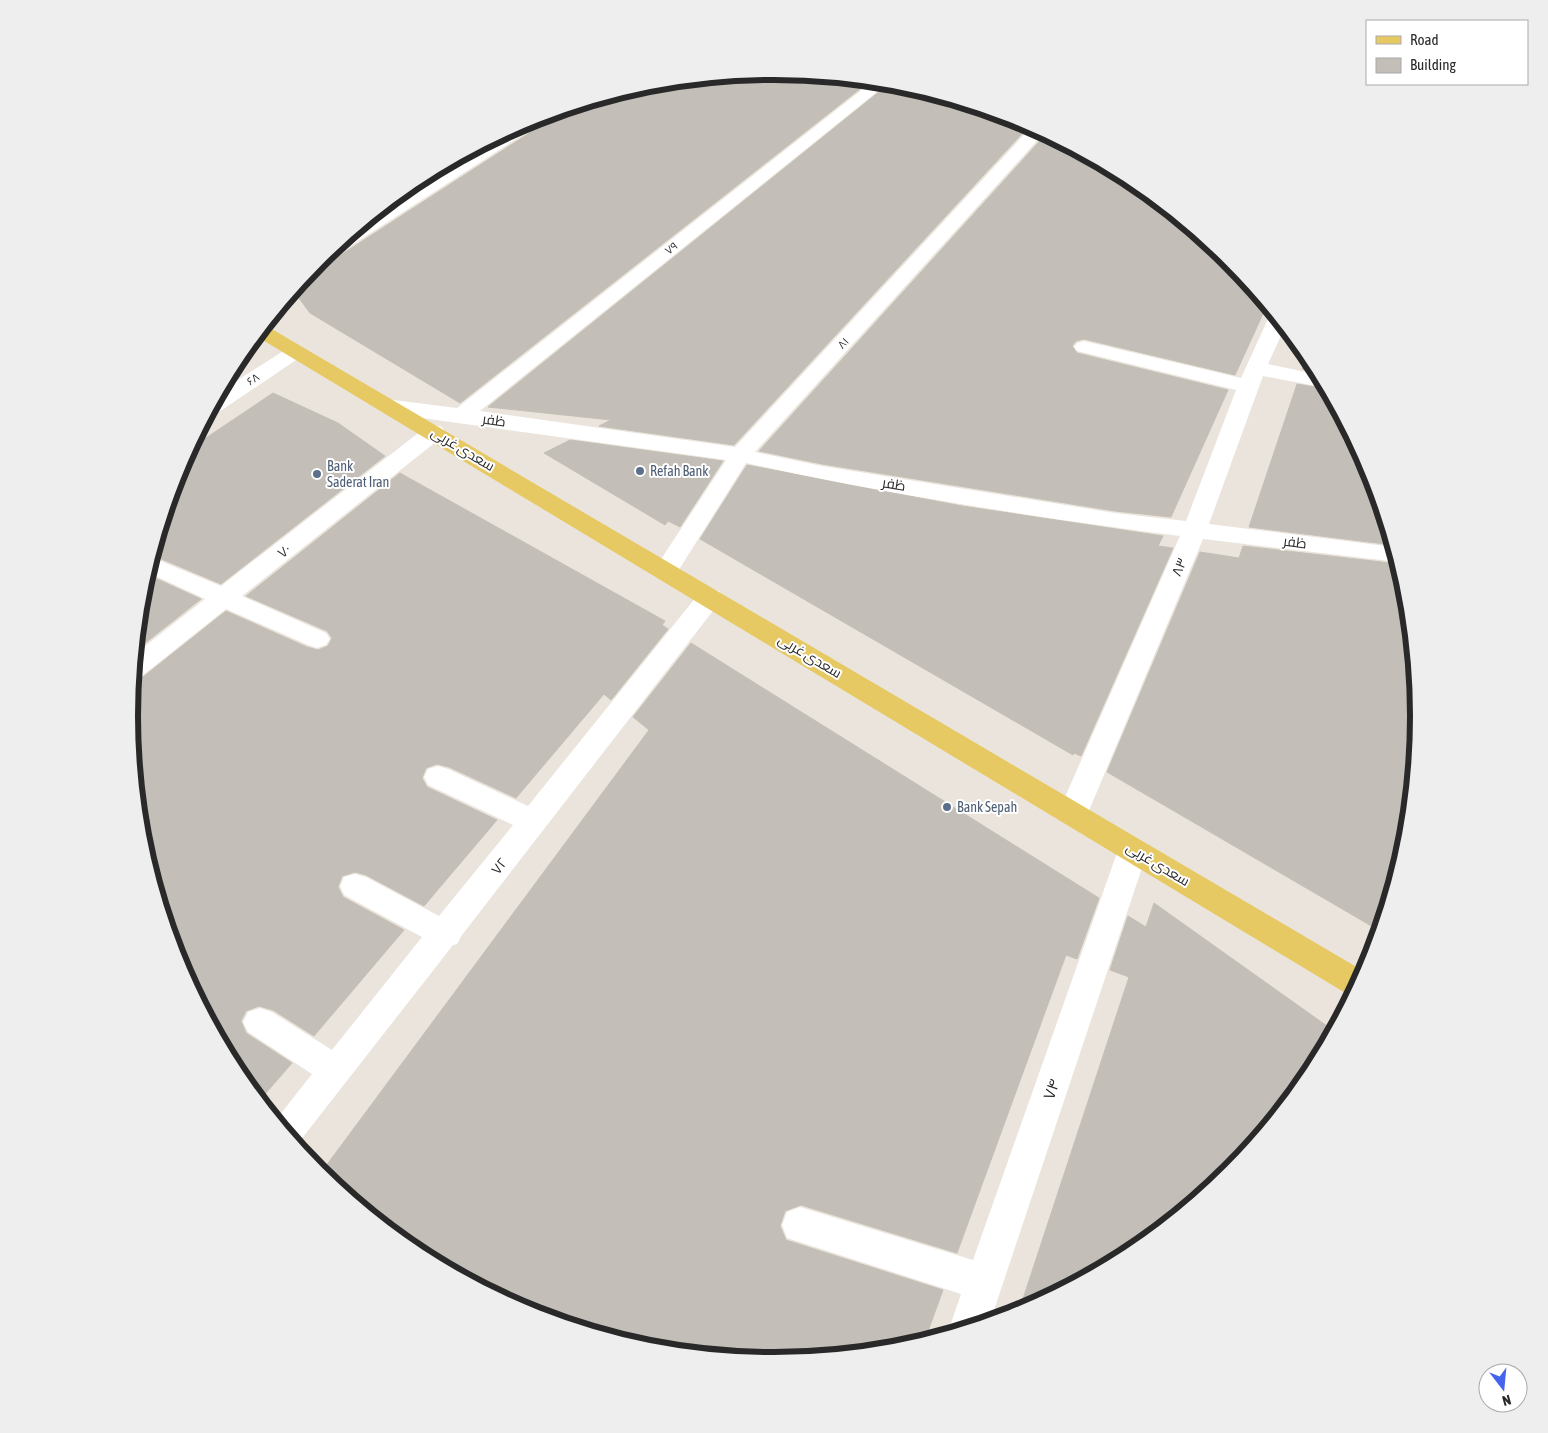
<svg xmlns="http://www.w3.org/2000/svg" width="1548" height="1433" viewBox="0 0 1548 1433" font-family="'Asap Condensed',Cairo,sans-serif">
<rect width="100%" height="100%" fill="#eae4dc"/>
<g fill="#c3beb7" stroke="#c5c0b6">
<polygon points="774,71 870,81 460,403 310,313 293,290 319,259 333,260 548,121 550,113 648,84"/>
<polygon points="890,83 900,84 1021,120 1030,125 734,445 599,426 611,420 488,407"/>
<polygon points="1046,134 1133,180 1230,260 1267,305 1235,375 1084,339 1076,341 1072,346 1077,353 1228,390 1171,517 1115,511 822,464 759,451"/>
<polygon points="480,146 381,209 416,180"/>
<polygon points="1307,354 1311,358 1318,373 1302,369"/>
<polygon points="1297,384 1327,389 1370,470 1393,545 1249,527"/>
<polygon points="273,393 338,423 385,456 221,584 152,555 178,469 188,450"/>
<polygon points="570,440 723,461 680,527 668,521 665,525 544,453"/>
<polygon points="747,465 962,506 1163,536 1158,546 1173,548 1081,756 1074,753 1073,755 700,539"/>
<polygon points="400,473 665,621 662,625 668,629 611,700 604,694 516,798 449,767 437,764 426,768 422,778 427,787 497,820 424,906 366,875 355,872 342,876 338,887 343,897 404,930 314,1036 273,1010 259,1006 246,1011 241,1021 246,1033 292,1063 259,1101 237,1075 178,963 141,842 129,716 132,680 143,677 226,611 307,647 318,650 328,646 332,638 327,631 246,596"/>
<polygon points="1243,546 1399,564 1407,591 1419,717 1407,843 1380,931 1107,772 1200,552 1239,558"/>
<polygon points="146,574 201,599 135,651 141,590"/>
<polygon points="691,643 1099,898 1077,959 1066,955 957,1253 801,1205 785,1211 780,1226 786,1240 943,1290 924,1342 900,1349 774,1362 648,1349 527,1313 415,1253 320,1174 649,730 633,717"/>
<polygon points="1154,903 1334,1031 1310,1075 1230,1173 1132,1253 1018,1314 1129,977 1110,970 1128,916 1146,927"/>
</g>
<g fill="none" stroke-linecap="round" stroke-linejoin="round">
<g fill="#fff" fill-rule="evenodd">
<path d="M873,81l15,2 -408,328 255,36 297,-321 12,7 -289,319 67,14 293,47 71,8 50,-131 -159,-39 -3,-4 3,-4 7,-2 157,37 27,-59 6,-5 11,13 -17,37 52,11 6,13 -63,-12 -54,148 185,23 4,15 -195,-23 -115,274 -5,8 -10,3 -10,-3 -5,-8 122,-277c-145,-19 -291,-41 -434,-73l-71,113 -9,2 -9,-2 -3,-6 72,-110 -333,-46 -8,-2 -3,-5 3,-5 8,-2 64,8z"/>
<polygon points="548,114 547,119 332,258 320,258 371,217 500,135 527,120"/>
<polygon points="295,346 302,348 305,352 302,356 219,412 208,413 219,392 288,348"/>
<polygon points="434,425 442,427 445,432 442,437 242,596 326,633 330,639 326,645 317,648 308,645 226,609 142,676 133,678 135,654 205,599 147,572 151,557 221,586 426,427"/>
<polygon points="710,589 719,591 723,597 719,603 462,935 457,944 453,945 296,1146 275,1121 312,1074 248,1032 243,1022 248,1012 260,1008 272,1012 332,1050 422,937 344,895 340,886 344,877 355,874 366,877 439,916 513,825 428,785 424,777 428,769 438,766 448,769 528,806 701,591"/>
<polygon points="1133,838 1144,842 1148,850 990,1322 951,1334 949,1329 961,1294 787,1238 782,1225 787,1212 800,1207 973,1260 1118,850 1122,842"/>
</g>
<polygon fill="#e7c964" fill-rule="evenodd" points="265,325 1365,972 1352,997 256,336"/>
</g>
<g fill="#5c6f8a" stroke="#fff" stroke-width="2">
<circle cx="640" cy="471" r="5"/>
<circle cx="317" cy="474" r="5"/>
<circle cx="947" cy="807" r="5"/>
</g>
<g text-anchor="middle" stroke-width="4" stroke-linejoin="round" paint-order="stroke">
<g font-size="11" fill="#292929" stroke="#fff">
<text transform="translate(671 248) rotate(-38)" y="4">۷۹</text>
<text transform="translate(843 343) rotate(-48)" y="4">۸۱</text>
<text transform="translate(253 379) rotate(-33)" y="4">۶۸</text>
</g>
<g font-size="14" fill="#292929" stroke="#fff">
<text transform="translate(494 420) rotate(8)" y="5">ظفر</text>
<text transform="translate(463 449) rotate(31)" y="5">سعدی غربی</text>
<text transform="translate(894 484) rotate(9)" y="5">ظفر</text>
<text transform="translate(1295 542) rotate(7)" y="5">ظفر</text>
<text transform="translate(284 551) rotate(-38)" y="5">۷۰</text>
<text transform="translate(1179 567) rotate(-67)" y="5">۸۳</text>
<text transform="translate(810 656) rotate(31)" y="5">سعدی غربی</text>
<text transform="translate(1158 864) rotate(31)" y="5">سعدی غربی</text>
<text transform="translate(499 866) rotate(-52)" y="5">۷۲</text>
</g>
<g font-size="14" fill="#4e5e75" stroke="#fff" text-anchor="start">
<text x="327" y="471">Bank<tspan x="327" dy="16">Saderat Iran</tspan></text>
<text x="650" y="476">Refah Bank</text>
<text x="957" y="812">Bank Sepah</text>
</g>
<g font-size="16" fill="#292929" stroke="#fff">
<text transform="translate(1051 1089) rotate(-71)" y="6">۷۴</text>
</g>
</g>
<path d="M0 0H1548V1433H0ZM138 716a636 636 0 1 1 1272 0a636 636 0 1 1-1272 0Z" fill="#eee" fill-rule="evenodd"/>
<path fill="none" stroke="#292929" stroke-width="6" d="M138 716a636 636 0 1 1 1272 0a636 636 0 1 1-1272 0Z"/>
<rect x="1366" y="20" width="162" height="65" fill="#ffffff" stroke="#a9a9a9"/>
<rect x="1376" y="36" width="25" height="8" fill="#e7c964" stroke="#a9a9a9"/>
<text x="1410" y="45" font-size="15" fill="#292929">Road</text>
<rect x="1376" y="58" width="25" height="15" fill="#c3beb7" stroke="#a9a9a9"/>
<text x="1410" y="70" font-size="15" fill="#292929">Building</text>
<g transform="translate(1503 1388) rotate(164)"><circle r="24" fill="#ffffff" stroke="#a9a9a9"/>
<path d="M0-4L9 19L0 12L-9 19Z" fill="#4663ed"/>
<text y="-8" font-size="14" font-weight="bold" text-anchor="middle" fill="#292929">N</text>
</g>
</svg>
